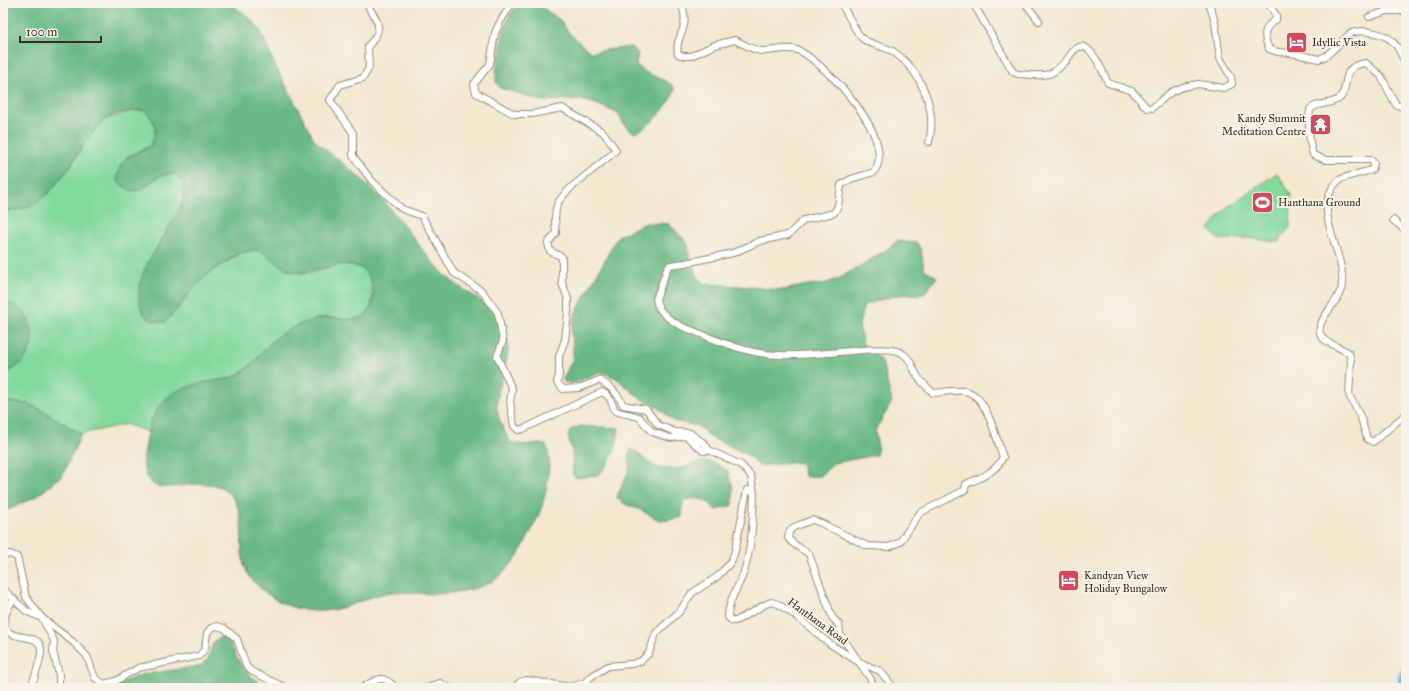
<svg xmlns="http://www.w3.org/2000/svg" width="1409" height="691" viewBox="0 0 1409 691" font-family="'IM FELL Great Primer',serif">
<rect width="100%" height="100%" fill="#f7f3e8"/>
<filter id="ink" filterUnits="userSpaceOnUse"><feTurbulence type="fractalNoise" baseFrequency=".025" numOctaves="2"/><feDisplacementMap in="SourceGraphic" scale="8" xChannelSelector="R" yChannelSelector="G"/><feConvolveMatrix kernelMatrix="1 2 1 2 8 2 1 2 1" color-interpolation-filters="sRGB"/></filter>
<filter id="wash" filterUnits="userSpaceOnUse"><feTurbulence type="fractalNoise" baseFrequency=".012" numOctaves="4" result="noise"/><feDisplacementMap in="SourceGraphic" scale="16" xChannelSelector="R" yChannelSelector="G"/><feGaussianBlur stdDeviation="0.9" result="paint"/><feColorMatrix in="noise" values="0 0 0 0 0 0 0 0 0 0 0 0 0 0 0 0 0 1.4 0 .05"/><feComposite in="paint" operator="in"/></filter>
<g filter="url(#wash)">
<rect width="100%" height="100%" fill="#f3e7cf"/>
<g fill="#82d99e" stroke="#5e825e">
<path d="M145,110c12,13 13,19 5,36l-24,11 14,33 22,-15 13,-1 9,9 -2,21 -34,59 26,50 24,-30 10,-9 33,-21 14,-3 12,4 21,16 12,3 13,-1 25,-8 13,1 13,4 7,11 2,14 -2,13 -5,9 -14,4 -26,-3 -25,7 -26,14 -21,25 -21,15 -27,4 -54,36 -4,14 -22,-8 -45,10 -19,42 19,-42 -41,-25 -13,-5 -24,-3v-28l8,-2 5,-65 -13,-4v-93l7,2 57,-39 21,-34 18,-19 26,-8z"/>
<polygon points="1277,173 1291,195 1290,227 1278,242 1248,238 1219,240 1209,229 1225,209"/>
</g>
<g fill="#69b985" stroke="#527252">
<path d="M3,3h227l21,16 9,11 15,35 39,74c9,10 19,16 30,25 13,11 27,23 38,35 23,25 40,54 64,77 15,14 41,25 53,42 21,30 -1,56 -2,87 0,14 7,25 13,37 14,5 21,0 36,3 7,14 0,49 -5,64 -4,11 -10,22 -15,32 -22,43 -46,51 -92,53 -16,0 -33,-4 -48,-1 -15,3 -30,11 -45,15 -32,9 -65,-2 -87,-26 -23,-25 -3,-58 -21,-84 -22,-33 -72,5 -86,-20 -6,-10 -3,-23 -1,-35 6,-40 23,-54 61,-61 8,-2 17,-1 24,-4 20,-6 29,-27 44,-39 6,-6 18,-12 26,-15 8,-3 20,-7 29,-6 15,0 34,7 41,-12 4,-8 3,-20 -2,-29 -15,-28 -53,0 -77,-6 -21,-6 -27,-30 -53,-17 -13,6 -28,17 -39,27 -12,13 -22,29 -35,41 -11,0 -20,-2 -24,-14 -13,-35 30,-73 41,-103 2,-7 2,-15 2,-22l-9,-9c-4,0 -10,0 -13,1 -21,9 -20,27 -45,6 3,-27 13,-23 33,-35 8,-17 7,-23 -6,-36 -12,1 -27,1 -38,9 -32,24 -51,100 -103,90z"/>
<path d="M521,4l18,1 21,15 9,13 21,19 41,-5 7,6 -2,11c11,14 32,13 39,25 -6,17 -24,37 -40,44l-9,-6 -9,-14 -21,-9 -18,-5 -35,2 -43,-13 -4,-6v-11l9,-45 6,-14z"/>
<path d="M646,223l23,1 18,18 6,25 9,16 81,7 30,-6 8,1 17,-6 47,-28 12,-10 20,2 4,7 3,19 13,8 -13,17 -27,1 -33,10 -5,20 4,19 19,17 10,41 -17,29 3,16 -2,8 -42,8 -13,13 -15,1c-4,-4 -2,-10 -6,-15l-41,4 -9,-9 -12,-7 -28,-13 -12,-11 -24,-5 -22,-18 -11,-4 -25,-21 -7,-3 -9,-3 -26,11 -10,-1 -1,-3 10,-21v-13l-2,-12 3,-17 44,-80z"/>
<path d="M3,302c40,7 38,62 0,71z"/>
<polygon points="3,401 27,404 40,409 81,434 62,476 37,496 3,512"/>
<path d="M580,426l39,2c-1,16 -8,36 -21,47l-22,3 -3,-3 -1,-25 -4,-13 2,-7z"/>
<path d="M631,449c11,4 16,16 28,19 6,1 16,1 22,0 10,-2 18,-9 30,-6 5,1 11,6 16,8l6,17v18l-17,5c-12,-13 -17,-12 -33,-10l-1,17c-27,8 -22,1 -44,-8 -11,-5 -11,-2 -21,-11 3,-14 17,-27 11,-42z"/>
<path d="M221,637l7,2c14,28 14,35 43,49h-164l37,-14 57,-8 7,-8 6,-17z"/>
<polygon points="1136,683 1176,688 1089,688 1090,688"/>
</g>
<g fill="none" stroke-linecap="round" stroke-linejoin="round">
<polyline stroke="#62b5de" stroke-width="10" points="1403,688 1403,677 1406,671"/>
</g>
</g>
<g filter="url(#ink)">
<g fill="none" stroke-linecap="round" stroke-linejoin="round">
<defs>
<g id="minor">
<path d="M372,3l-3,5c12,16 13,23 -1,38l1,22 -6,10 -23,7 -10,15 23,33v23l19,25 30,28 20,7 32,57 28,18 16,22 5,28 -6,15 15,33 -2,13 4,24 4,4 5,-1 79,-37c8,3 10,12 13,19l24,6 13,15 19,6 15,-2 17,15 6,-1 -4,-6 -15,-11 -15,-1 -17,-7 -12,-16 -23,-4c-5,-12 -12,-19 -24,-25l-20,8 -16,1 -6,-7 2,-7v-19l6,-16 3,-28v-13l-6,-16v-26l-12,-6 -2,-8 8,-10c-1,-10 -2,-19 1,-28 6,-16 46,-41 59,-55l-13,-18 -41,-24 -30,6h-18l-38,-21 -2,-9 16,-20 5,-31 5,-11 12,-19"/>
<path d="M681,3c11,27 -7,32 -3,51l6,2h7l24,-11 20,-5c9,4 18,11 28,11 11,0 26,-5 37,0 27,15 98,88 74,121l-23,7 -10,6 -3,21 -4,7 -30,7 -16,15 -28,6 -27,12 -48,10 -15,2 -3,4 -11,30c1,15 22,27 35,31 27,11 57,24 87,25 25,1 49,-2 73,-4 13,-1 37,-4 49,1 11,5 11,14 17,23 3,7 11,12 16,18 10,-1 21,-3 31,-2 23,2 32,48 39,66 -7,15 -22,21 -37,27l-1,6 -45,23 -20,29 -11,5 -22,-1 -46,-23 -9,-3 -18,7 -5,5 -1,6c6,8 13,10 21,16l23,63 7,8 1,9 30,44 5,10"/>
<path d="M844,3l-1,4c6,9 11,22 18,30 8,9 23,8 33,15 28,20 43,58 35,90"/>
<path d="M973,3l40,69 5,2c9,0 22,3 31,0 7,-2 12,-8 17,-13 3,-4 7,-12 13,-14 12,-5 25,27 29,36l24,8 15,17h5l19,-16 12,-5 15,-3 26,4 8,-4 -1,-7 -11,-19 -5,-36 -6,-19"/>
<polyline points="1025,3 1039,21"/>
<path d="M1268,3l8,12v5c-13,7 -13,16 -7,29l9,3 13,1 28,6 7,-3 24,-22c10,-6 34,-1 42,7 7,6 9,15 14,22"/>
<polyline points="1369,17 1387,11 1406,11"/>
<path d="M1406,108l-10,-3 -15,-29 -15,-13c-28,3 -15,24 -26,35 -8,7 -22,4 -30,11 -2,14 -1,32 3,46l13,5h45l3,3 -2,7c-7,2 -30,7 -34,11 -29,28 8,71 4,104 -1,16 -26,34 -22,48 3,11 20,13 29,20l2,8 -2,34 12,23 6,21 6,3 33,-28"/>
<polyline points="1393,220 1406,231"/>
<polyline points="709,450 741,465 751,476 754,494"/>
<polyline points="3,555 10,554 17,557 26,597 42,618 54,641 53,651 59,675 59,688"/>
<polyline points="3,589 26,611 42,618 73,642 87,656 95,678 104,684 116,681 138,668 199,656 205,649 207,633 211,628 217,626 224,628 237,639 246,666 251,671 286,688"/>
<path d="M13,600c-3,5 -7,11 -8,17 -5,31 37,10 36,34 0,10 -7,27 -10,37"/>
<path d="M362,688c14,-9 21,-15 33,0"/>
<polyline points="428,688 440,683 450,688"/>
<path d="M514,688l6,-6 7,-2 43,7 14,-4 8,-7 16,-10 24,-2 9,-3 8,-8 7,-20 23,-21 13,-19 25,-16 14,-15 4,-11 12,-61 4,1 3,3c-1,25 -2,50 -9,74 -4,17 -17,30 -17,49l4,4h4l30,-17 5,-2 7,2 15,10 37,30 27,17 23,10 14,17"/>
</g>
</defs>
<use href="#minor" stroke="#978876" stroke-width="8"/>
<use href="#minor" stroke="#fff" stroke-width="6"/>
</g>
</g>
<defs>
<symbol id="hotel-square" viewBox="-11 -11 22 22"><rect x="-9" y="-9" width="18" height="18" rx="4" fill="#d1495b" stroke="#f7f3e8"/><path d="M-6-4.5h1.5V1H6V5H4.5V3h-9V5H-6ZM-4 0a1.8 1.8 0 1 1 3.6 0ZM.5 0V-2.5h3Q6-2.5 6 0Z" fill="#fff"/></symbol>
<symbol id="temple-square" viewBox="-11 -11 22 22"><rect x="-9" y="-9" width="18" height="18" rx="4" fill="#d1495b" stroke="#f7f3e8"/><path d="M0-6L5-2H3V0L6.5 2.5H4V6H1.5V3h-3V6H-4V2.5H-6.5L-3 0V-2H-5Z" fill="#fff"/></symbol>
<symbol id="stadium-square" viewBox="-11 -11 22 22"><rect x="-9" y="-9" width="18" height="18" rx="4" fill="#d1495b" stroke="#f7f3e8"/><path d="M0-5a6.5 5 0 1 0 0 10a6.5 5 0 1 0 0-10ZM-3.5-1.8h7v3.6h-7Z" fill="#fff"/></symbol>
</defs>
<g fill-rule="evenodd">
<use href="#hotel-square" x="1284" y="30" width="25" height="25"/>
<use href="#temple-square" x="1308" y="112" width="25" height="25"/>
<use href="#stadium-square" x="1250" y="190" width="25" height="25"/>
<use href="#hotel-square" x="1056" y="568" width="25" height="25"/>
</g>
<g text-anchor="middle" stroke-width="4" stroke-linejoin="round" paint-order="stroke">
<g font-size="11" fill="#3b2a1e" stroke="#f7f3e8" text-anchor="start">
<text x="1312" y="46">Idyllic Vista</text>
<text x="1306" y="122" text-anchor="end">Kandy Summit<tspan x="1306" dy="13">Meditation Centre</tspan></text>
<text x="1278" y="206">Hanthana Ground</text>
<text x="1084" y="579">Kandyan View<tspan x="1084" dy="13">Holiday Bungalow</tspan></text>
</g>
<g font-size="11" fill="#3b2a1e" stroke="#f7f3e8">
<text transform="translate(818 621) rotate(36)" y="4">Hanthana Road</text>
</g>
</g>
<rect width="1409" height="691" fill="none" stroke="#f7f3e8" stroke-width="16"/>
<path d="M20 36v6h81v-6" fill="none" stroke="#3b2a1e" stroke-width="2"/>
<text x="26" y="36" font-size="12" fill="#3b2a1e" stroke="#f7f3e8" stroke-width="3" paint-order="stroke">100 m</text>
</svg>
